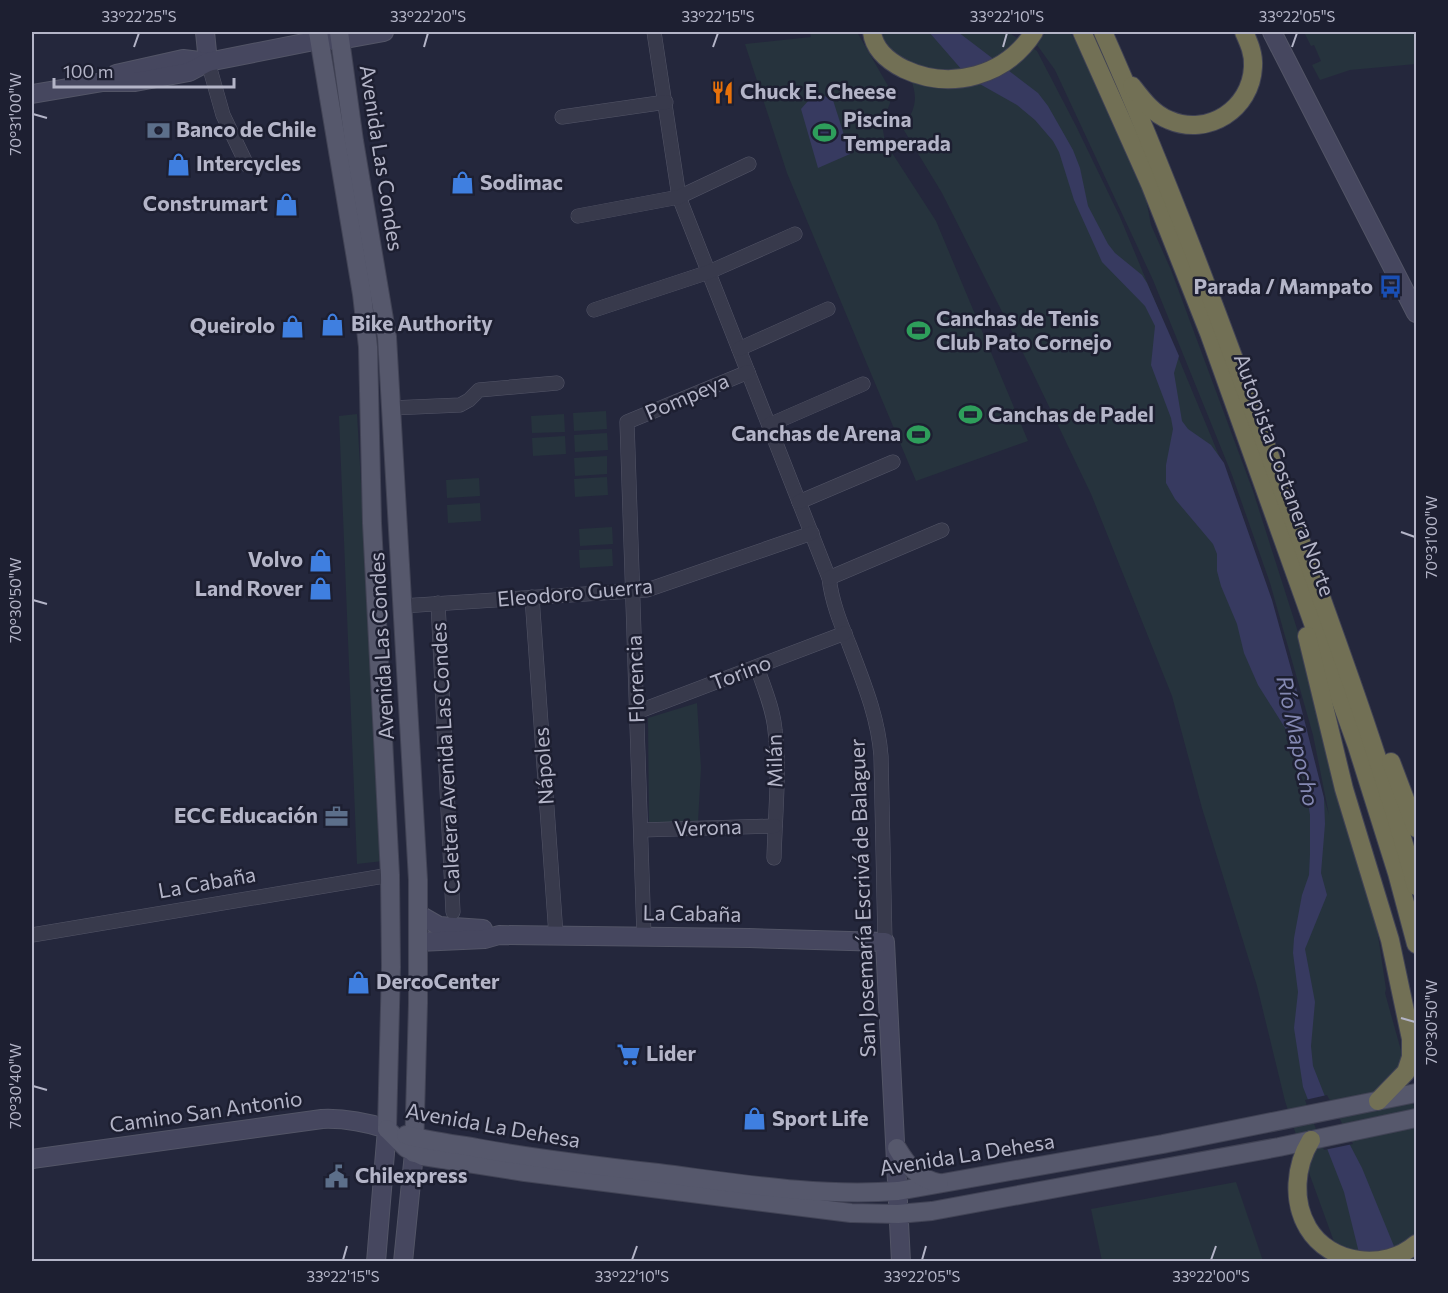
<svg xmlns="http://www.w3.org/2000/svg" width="1448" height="1293" viewBox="0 0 1448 1293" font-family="Commissioner,sans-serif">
<rect width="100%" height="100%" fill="#24273c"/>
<g fill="#26333d">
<polygon points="810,32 857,32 891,91 890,103 882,124 885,142 936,221 1028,441 916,481 787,173 745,44 811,37"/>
<path d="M879,32h129l29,19 39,75 44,91 110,265 99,333 -16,-80 -43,-152 -38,-108 -79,-195 -98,-210 -18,-25 9,-13h24l20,33 54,123 7,37 20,45 82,221 52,163 71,268 10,67 -1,4 17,61 14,63v144h-75l-37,-102 -19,-58 -28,-115 -55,-178 -30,-112 -81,-202 -61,-127 -88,-174 -40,-66c32,-36 -3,-64 -23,-95z"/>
<polygon points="1304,32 1416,32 1416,64 1350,70 1320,80 1312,65 1321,61 1314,45 1311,46"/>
<polygon points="606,411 607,429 574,431 573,413"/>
<polygon points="357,414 383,861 357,864 339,416"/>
<polygon points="564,414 565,432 532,433 531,416"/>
<polygon points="607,433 608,450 575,452 574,435"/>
<polygon points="565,436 566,454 533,456 532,438"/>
<polygon points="607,456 607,474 575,476 574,458"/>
<polygon points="607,477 608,495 575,497 574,479"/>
<polygon points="479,478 480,496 447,498 446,480"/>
<polygon points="480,503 481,521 448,523 447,505"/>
<polygon points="612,527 613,544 580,546 579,529"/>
<polygon points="612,549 613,566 580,568 579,550"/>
<polygon points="697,703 701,768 698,822 649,822 648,718"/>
<polygon points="1236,1182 1263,1261 1102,1261 1091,1209"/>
</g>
<g fill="#373a60">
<polygon points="929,32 958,32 1038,93 1048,106 1073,150 1080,168 1088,206 1108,244 1115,253 1142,275 1147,283 1179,356 1174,373 1182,421 1188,429 1211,445 1224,463 1272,600 1295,683 1324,798 1325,824 1321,873 1327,895 1305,949 1315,1002 1311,1046 1313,1066 1326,1099 1362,1168 1398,1256 1361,1261 1344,1192 1303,1087 1294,1028 1298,992 1293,953 1294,938 1302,895 1309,875 1310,854 1310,815 1302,761 1292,739 1258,685 1244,653 1237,624 1221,586 1217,571 1217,554 1213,544 1175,499 1166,483 1166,465 1173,429 1171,418 1151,365 1155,326 1145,306 1102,262 1074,200 1059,152 1053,141 1035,120 1017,105 978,83 962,70"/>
<polygon points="816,92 833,100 850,154 818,168 801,109"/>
</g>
<polygon fill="#24273c" points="1327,1095 1353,1144 1324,1150 1305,1100"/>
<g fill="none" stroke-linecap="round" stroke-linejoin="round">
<defs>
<g id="street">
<path d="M654,32l25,165 150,381c3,24 11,44 20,66 14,37 29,72 32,112l4,186"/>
<polyline points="208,62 223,115 247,165"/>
<polyline points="562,117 666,102"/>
<polyline points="578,216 679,197 749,164"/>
<polyline points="594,310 709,272 795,234"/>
<polyline points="739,349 828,309"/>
<polyline points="391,408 460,405 469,400 479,390 557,383"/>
<polyline points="769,425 863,384"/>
<polyline points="799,502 893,462"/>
<polyline points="829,578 942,530"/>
<polyline points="532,597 556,935"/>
<polyline points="438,603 453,912"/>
<polyline points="402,606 647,590 812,533"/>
<path d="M757,667c7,21 16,41 18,63 5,42 0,86 -1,128"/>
<polyline points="637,712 845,633"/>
<polyline points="641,830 775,826"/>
<polyline points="32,935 390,875"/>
<polyline points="644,936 627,422 748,372"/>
</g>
<g id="secondary">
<polyline points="205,32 208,62"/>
<polyline points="1272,32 1416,313"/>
<polyline points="116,74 183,59 208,62"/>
<polyline points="32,94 103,82 135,82 189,72 208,62 319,40 340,40 384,32"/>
<polyline points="418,914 439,926 483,929"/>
<polyline points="418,942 485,939 499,935 749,938 885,942 901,1262"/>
<path d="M32,1159l290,-40c23,-1 43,3 65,10l-11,133"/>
<polyline points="403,1262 414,1153"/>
</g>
<g id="primary">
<polyline points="318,32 362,294 368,347 372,523 390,875 391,967 387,1129"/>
<polyline points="339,32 354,141 387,337 418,880 418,1003 414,1153"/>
<polyline points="387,1129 406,1148 423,1156 525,1172 851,1213 898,1214 932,1211 1279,1147 1416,1118"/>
<path d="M406,1135c23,6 47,9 71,13 60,11 120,18 181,25 79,10 159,24 240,18l265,-47 253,-51"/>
<path d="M897,1148c10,17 21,31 42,35"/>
</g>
<g id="highway">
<path d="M872,32c2,17 16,29 32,37 47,22 102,7 130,-37"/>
<polyline points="1082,32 1150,184 1209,333 1357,746 1397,873 1416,944"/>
<path d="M1103,32c68,153 125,310 183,468 46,128 94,255 130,386"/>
<path d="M1132,86c10,13 21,28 37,34 39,17 82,-11 84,-53 1,-13 -4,-24 -9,-35"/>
<polyline points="1307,636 1344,789 1390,940 1411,1039 1411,1057 1406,1072 1378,1101"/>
<polyline points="1391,762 1416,828"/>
<path d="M1311,1140c-16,26 -19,61 -3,88 22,37 77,43 108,16"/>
</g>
</defs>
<use href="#street" stroke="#535567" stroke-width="15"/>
<use href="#secondary" stroke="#535567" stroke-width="20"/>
<use href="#primary" stroke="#414355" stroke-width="20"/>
<use href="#highway" stroke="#404254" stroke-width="20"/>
<use href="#street" stroke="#383a4c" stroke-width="14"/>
<use href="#secondary" stroke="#46475f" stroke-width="18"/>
<use href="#primary" stroke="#56586c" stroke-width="18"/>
<use href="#highway" stroke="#727055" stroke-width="18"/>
</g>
<path fill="none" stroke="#b4b5c8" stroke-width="2" d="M134,47l5,-14M424,47l4,-14M713,47l5,-14M1003,47l4,-14M1292,47l5,-14M33,114l14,4M1401,532l14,5M33,600l14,4M1401,1018l14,4M33,1086l14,4M343,1260l4,-14M632,1260l5,-14M922,1260l4,-14M1211,1260l5,-14"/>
<defs>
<symbol id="restaurant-bare" viewBox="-9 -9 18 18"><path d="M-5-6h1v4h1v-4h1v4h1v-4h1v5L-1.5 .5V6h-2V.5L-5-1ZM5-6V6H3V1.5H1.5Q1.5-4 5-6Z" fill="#e8710a" stroke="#1d1f31" stroke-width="2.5" paint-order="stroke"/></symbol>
<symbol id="bank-bare" viewBox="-9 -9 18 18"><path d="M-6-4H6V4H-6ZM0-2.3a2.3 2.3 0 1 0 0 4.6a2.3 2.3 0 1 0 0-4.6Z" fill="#5c6f8a" stroke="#1d1f31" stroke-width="2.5" paint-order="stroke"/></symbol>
<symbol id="stadium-bare" viewBox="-9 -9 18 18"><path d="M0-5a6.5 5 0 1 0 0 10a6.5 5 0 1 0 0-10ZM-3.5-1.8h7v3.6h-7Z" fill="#2e9e5b" stroke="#1d1f31" stroke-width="2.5" paint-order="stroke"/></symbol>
<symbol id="shop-bare" viewBox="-9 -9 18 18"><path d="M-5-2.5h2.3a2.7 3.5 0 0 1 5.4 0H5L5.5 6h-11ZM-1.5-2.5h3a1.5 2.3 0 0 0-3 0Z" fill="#3f7fe0" stroke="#1d1f31" stroke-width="2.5" paint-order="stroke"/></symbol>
<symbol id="bus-bare" viewBox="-9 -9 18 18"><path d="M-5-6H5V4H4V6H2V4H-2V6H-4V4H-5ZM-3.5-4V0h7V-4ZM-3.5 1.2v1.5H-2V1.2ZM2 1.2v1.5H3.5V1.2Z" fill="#1a4fb4" stroke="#1d1f31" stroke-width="2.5" paint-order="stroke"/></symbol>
<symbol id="office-bare" viewBox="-9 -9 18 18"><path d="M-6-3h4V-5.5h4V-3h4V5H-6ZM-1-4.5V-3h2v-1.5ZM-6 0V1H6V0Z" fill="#5c6f8a" stroke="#1d1f31" stroke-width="2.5" paint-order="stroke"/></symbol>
<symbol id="supermarket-bare" viewBox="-9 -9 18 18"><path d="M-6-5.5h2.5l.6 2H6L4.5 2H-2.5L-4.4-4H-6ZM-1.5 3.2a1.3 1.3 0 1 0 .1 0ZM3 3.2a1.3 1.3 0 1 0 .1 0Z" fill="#3f7fe0" stroke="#1d1f31" stroke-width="2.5" paint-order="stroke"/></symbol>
<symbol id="civic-bare" viewBox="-9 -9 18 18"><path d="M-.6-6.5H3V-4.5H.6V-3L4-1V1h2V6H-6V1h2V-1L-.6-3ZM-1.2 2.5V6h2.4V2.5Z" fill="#5c6f8a" stroke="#1d1f31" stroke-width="2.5" paint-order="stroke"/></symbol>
</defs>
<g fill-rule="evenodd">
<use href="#restaurant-bare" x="706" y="76" width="33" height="33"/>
<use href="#bank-bare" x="142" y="114" width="33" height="33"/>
<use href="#stadium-bare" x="808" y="116" width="33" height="33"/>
<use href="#shop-bare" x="162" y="148" width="33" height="33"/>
<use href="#shop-bare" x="446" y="166" width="33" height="33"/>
<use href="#shop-bare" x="270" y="188" width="33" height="33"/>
<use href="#bus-bare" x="1374" y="270" width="33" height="33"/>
<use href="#shop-bare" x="316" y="308" width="33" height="33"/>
<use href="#shop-bare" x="276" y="310" width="33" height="33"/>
<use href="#stadium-bare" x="902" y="314" width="33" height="33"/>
<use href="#stadium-bare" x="954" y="398" width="33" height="33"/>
<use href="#stadium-bare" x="902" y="418" width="33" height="33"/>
<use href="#shop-bare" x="304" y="544" width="33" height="33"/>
<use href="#shop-bare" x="304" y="572" width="33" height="33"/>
<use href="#office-bare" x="320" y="800" width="33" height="33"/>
<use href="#shop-bare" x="342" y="966" width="33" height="33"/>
<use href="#supermarket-bare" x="612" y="1038" width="33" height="33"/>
<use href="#shop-bare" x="738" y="1102" width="33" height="33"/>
<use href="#civic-bare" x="320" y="1160" width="33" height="33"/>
</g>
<g text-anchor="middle" stroke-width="5" stroke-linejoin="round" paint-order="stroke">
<g font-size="21" font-weight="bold" fill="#b4b5c8" stroke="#1d1f31" text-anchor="start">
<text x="740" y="99">Chuck E. Cheese</text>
<text x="843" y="127">Piscina<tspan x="843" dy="24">Temperada</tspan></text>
<text x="176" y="137">Banco de Chile</text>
<text x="196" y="171">Intercycles</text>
<text x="480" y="190">Sodimac</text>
<text x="268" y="211" text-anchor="end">Construmart</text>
<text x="1373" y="294" text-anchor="end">Parada / Mampato</text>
<text x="936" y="326">Canchas de Tenis<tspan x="936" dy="24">Club Pato Cornejo</tspan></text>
<text x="351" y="331">Bike Authority</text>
<text x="275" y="333" text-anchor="end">Queirolo</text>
<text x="988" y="422">Canchas de Padel</text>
<text x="901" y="441" text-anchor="end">Canchas de Arena</text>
<text x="303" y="567" text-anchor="end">Volvo</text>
<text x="303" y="596" text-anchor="end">Land Rover</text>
<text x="318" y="823" text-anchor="end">ECC Educación</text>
<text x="376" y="989">DercoCenter</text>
<text x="646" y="1061">Lider</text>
<text x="772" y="1126">Sport Life</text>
<text x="355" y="1183">Chilexpress</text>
</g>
<g font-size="21" fill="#b4b5c8" stroke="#1d1f31">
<text transform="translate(381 158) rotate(81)" y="7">Avenida Las Condes</text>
<text transform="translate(687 397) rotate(-23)" y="7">Pompeya</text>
<text transform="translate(1284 475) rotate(70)" y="7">Autopista Costanera Norte</text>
<text transform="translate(575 593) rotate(-5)" y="7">Eleodoro Guerra</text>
<text transform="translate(382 646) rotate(-93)" y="7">Avenida Las Condes</text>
<text transform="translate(741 673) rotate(-21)" y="7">Torino</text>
<text transform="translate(636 679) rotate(-92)" y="7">Florencia</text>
<text transform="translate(446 758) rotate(-93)" y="7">Caletera Avenida Las Condes</text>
<text transform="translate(775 761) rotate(-91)" y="7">Milán</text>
<text transform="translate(544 766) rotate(-94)" y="7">Nápoles</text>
<text transform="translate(708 828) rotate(-2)" y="7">Verona</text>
<text transform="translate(207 883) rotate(-10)" y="7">La Cabaña</text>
<text transform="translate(863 898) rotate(-92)" y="7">San Josemaría Escrivá de Balaguer</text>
<text transform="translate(692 914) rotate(1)" y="7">La Cabaña</text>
<text transform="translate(206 1112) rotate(-8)" y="7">Camino San Antonio</text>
<text transform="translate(493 1126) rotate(10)" y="7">Avenida La Dehesa</text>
<text transform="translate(967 1155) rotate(-9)" y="7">Avenida La Dehesa</text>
</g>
<g font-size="22" font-style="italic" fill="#8488b2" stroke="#1d1f31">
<text transform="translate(1298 741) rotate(78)" y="8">Río Mapocho</text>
</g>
</g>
<rect width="1448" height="1293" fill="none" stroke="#1d1f31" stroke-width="66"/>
<path d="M54 78v9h180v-9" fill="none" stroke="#b4b5c8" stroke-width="3"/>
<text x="63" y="78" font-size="18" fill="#b4b5c8" stroke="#1d1f31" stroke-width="4.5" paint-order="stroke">100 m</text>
<rect x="33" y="33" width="1382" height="1227" fill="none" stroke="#b4b5c8" stroke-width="2"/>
<g font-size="15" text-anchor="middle" fill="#b4b5c8">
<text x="139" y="22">33°22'25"S</text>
<text x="428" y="22">33°22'20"S</text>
<text x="718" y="22">33°22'15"S</text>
<text x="1007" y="22">33°22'10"S</text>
<text x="1297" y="22">33°22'05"S</text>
<text transform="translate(16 114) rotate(-90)" y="5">70°31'00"W</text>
<text transform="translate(1432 537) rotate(-90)" y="5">70°31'00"W</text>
<text transform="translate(16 600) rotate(-90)" y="5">70°30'50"W</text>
<text transform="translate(1432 1022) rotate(-90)" y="5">70°30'50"W</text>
<text transform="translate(16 1086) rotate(-90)" y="5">70°30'40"W</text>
<text x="343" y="1282">33°22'15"S</text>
<text x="632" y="1282">33°22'10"S</text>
<text x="922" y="1282">33°22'05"S</text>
<text x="1211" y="1282">33°22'00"S</text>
</g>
</svg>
